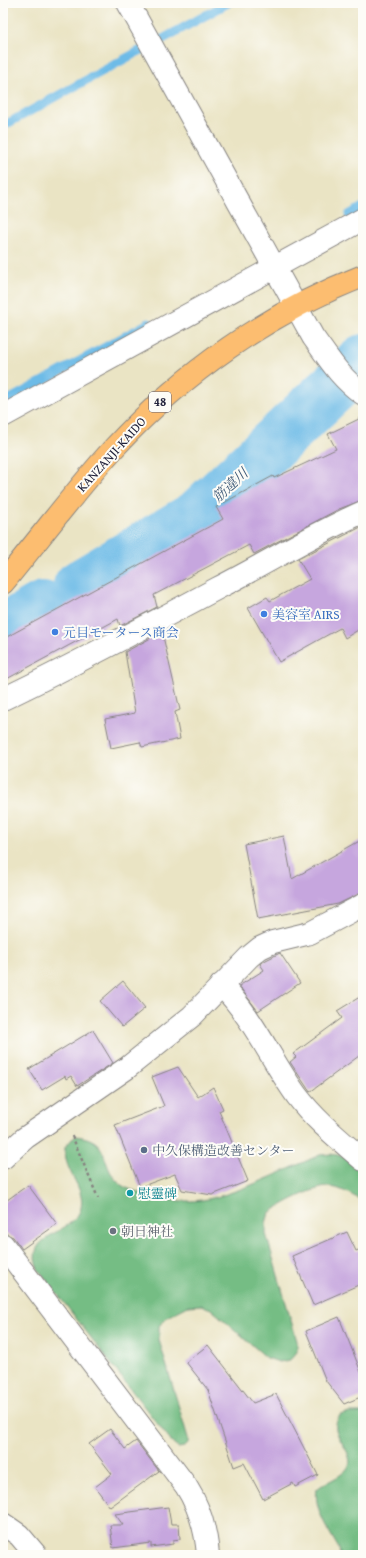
<svg xmlns="http://www.w3.org/2000/svg" width="366" height="1558" viewBox="0 0 366 1558" font-family="'Gentium Book Plus','Noto Serif JP',serif">
<rect width="100%" height="100%" fill="#fdfcf7"/>
<filter id="ink" filterUnits="userSpaceOnUse"><feTurbulence type="fractalNoise" baseFrequency=".025" numOctaves="2"/><feDisplacementMap in="SourceGraphic" scale="8" xChannelSelector="R" yChannelSelector="G"/><feConvolveMatrix kernelMatrix="1 2 1 2 8 2 1 2 1" color-interpolation-filters="sRGB"/></filter>
<filter id="wash" filterUnits="userSpaceOnUse"><feTurbulence type="fractalNoise" baseFrequency=".012" numOctaves="4" result="noise"/><feDisplacementMap in="SourceGraphic" scale="16" xChannelSelector="R" yChannelSelector="G"/><feGaussianBlur stdDeviation="0.9" result="paint"/><feColorMatrix in="noise" values="0 0 0 0 0 0 0 0 0 0 0 0 0 0 0 0 0 1.4 0 .05"/><feComposite in="paint" operator="in"/></filter>
<g filter="url(#wash)">
<rect width="100%" height="100%" fill="#eae4c4"/>
<g fill="#74bd84" stroke="#4b7060">
<path d="M75,1136c38,3 23,28 44,47 6,6 17,8 25,11 14,5 30,7 45,7 34,1 98,-32 131,-46 21,-3 28,3 43,17v29c-10,-5 -23,-14 -34,-14 -16,0 -47,17 -60,26l-3,10v11l31,107v11l-7,8 -11,2 -12,-4 -56,-49 -10,-4 -13,1 -21,11 -8,9v14l29,98v5l-4,4 -6,1 -5,-4 -135,-175c-15,-35 32,-34 42,-58 7,-19 -11,-35 -14,-52 -1,-4 -1,-8 -1,-12z"/>
<path d="M350,1413h13v142h-23l-1,-6c-9,-17 -26,-40 -22,-60 8,-7 22,-11 29,-19 13,-14 -13,-31 -10,-46 0,-3 3,-6 4,-9z"/>
</g>
<g fill="none" stroke-linecap="round" stroke-linejoin="round">
<g stroke="#6dbbe7" stroke-width="9">
<polyline points="161,40 228,3"/>
<polyline points="3,126 141,50"/>
<polyline points="349,215 363,207"/>
<polyline points="3,403 149,323"/>
</g>
<g stroke="#6dbbe7" stroke-width="52">
<polyline points="79,586 197,516 363,360"/>
<polyline points="3,630 43,607"/>
</g>
</g>
<g id="blocks">
<g fill="#c6a6de">
<polygon points="363,417 363,500 339,509 254,554 249,545 154,595 157,607 120,626 118,619 3,681 3,639 223,519 216,507 273,476 274,478 336,449 328,434"/>
<polygon points="363,526 363,627 345,638 340,628 279,662 248,608 267,597 270,601 310,579 298,559"/>
<polygon points="162,632 180,710 175,712 180,739 142,747 140,742 111,748 105,719 135,713 125,652"/>
<polygon points="284,836 292,879 363,839 363,892 338,904 258,919 244,844"/>
<polygon points="280,953 300,983 258,1011 239,986 264,970 260,964 266,960"/>
<polygon points="123,981 145,1008 122,1027 100,1001"/>
<polygon points="363,995 363,1053 310,1092 290,1062 296,1057 293,1054 342,1018 337,1011"/>
<polygon points="93,1030 113,1063 77,1086 71,1076 66,1079 65,1076 42,1090 29,1069"/>
<polygon points="178,1067 198,1097 213,1087 223,1109 219,1111 248,1181 212,1195 182,1190 175,1174 140,1187 115,1125 164,1106 152,1077"/>
<polygon points="28,1185 57,1224 22,1249 13,1237 3,1233 3,1203"/>
<polygon points="347,1232 356,1251 363,1248 363,1283 313,1305 292,1256"/>
<polygon points="339,1317 363,1377 363,1396 344,1404 326,1381 306,1331"/>
<polygon points="208,1345 253,1403 276,1394 318,1475 295,1487 293,1483 263,1499 244,1463 234,1467 208,1390 186,1362"/>
<polygon points="110,1429 125,1449 136,1441 159,1471 110,1507 95,1487 112,1474 89,1444"/>
<polygon points="168,1507 171,1524 179,1524 180,1539 173,1540 173,1544 151,1547 151,1543 113,1548 110,1525 123,1525 115,1514"/>
</g>
</g>
</g>
<g filter="url(#ink)">
<use href="#blocks" fill-opacity="0" stroke="#868380" stroke-width="1"/>
<g fill="none" stroke-linecap="round" stroke-linejoin="round">
<defs>
<g id="street">
<path d="M128,3l185,334c16,22 27,41 50,57"/>
<polyline points="3,416 363,219"/>
<path d="M3,699c73,-35 144,-73 215,-111 49,-25 95,-54 145,-76"/>
<path d="M221,985c32,32 50,75 76,111 19,25 43,44 66,64"/>
<polyline points="3,1158 25,1138 127,1068 192,1016 249,957 260,948 273,942 310,933 363,905"/>
<path d="M3,1245l183,241c14,22 20,43 22,69"/>
<polyline points="3,1524 19,1535 36,1555"/>
</g>
<path id="primary" d="M3,583c37,-45 72,-92 111,-135 69,-75 154,-135 249,-172"/>
</defs>
<use href="#street" stroke="#868380" stroke-width="24"/>
<use href="#primary" stroke="#868380" stroke-width="24"/>
<polyline stroke="#868380" stroke-width="2.5" stroke-dasharray="3 3" stroke-linecap="butt" points="72,1136 98,1198"/>
<use href="#street" stroke="#fff" stroke-width="22"/>
<use href="#primary" stroke="#fcbd6f" stroke-width="22"/>
</g>
</g>
<g fill="#3f7fe0" stroke="#fdfcf7" stroke-width="1.5">
<circle cx="264" cy="614" r="4"/>
<circle cx="55" cy="632" r="4"/>
</g>
<circle fill="#5c6f8a" stroke="#fdfcf7" stroke-width="1.5" cx="144" cy="1150" r="4"/>
<circle fill="#0f9aa8" stroke="#fdfcf7" stroke-width="1.5" cx="130" cy="1193" r="4"/>
<circle fill="#6b7280" stroke="#fdfcf7" stroke-width="1.5" cx="113" cy="1231" r="4"/>
<g text-anchor="middle" stroke-width="4" stroke-linejoin="round" paint-order="stroke">
<rect fill="#fdfcf7" stroke="#646373" stroke-width="1" x="149" y="392" width="22" height="20" rx="3"/>
<g font-size="12" font-weight="bold" fill="#22223b">
<text x="160" y="406">48</text>
</g>
<g font-size="13" fill="#22223b" stroke="#fdfcf7">
<text transform="translate(111 454) rotate(-48)" y="5">KANZANJI-KAIDO</text>
</g>
<g font-size="13" fill="#366cbe" stroke="#fdfcf7" text-anchor="start">
<text x="272" y="619">美容室 AIRS</text>
<text x="63" y="637">元目モータース商会</text>
</g>
<g font-size="13" fill="#4e5e75" stroke="#fdfcf7" text-anchor="start">
<text x="152" y="1155">中久保構造改善センター</text>
</g>
<g font-size="13" fill="#0d838f" stroke="#fdfcf7" text-anchor="start">
<text x="138" y="1198">慰靈碑</text>
</g>
<g font-size="13" fill="#5b616d" stroke="#fdfcf7" text-anchor="start">
<text x="121" y="1236">朝日神社</text>
</g>
<g font-size="14" font-style="italic" fill="#3c5877" stroke="#fdfcf7">
<text transform="translate(230 485) rotate(-43)" y="5">筋違川</text>
</g>
</g>
<rect width="366" height="1558" fill="none" stroke="#fdfcf7" stroke-width="16"/>
</svg>
